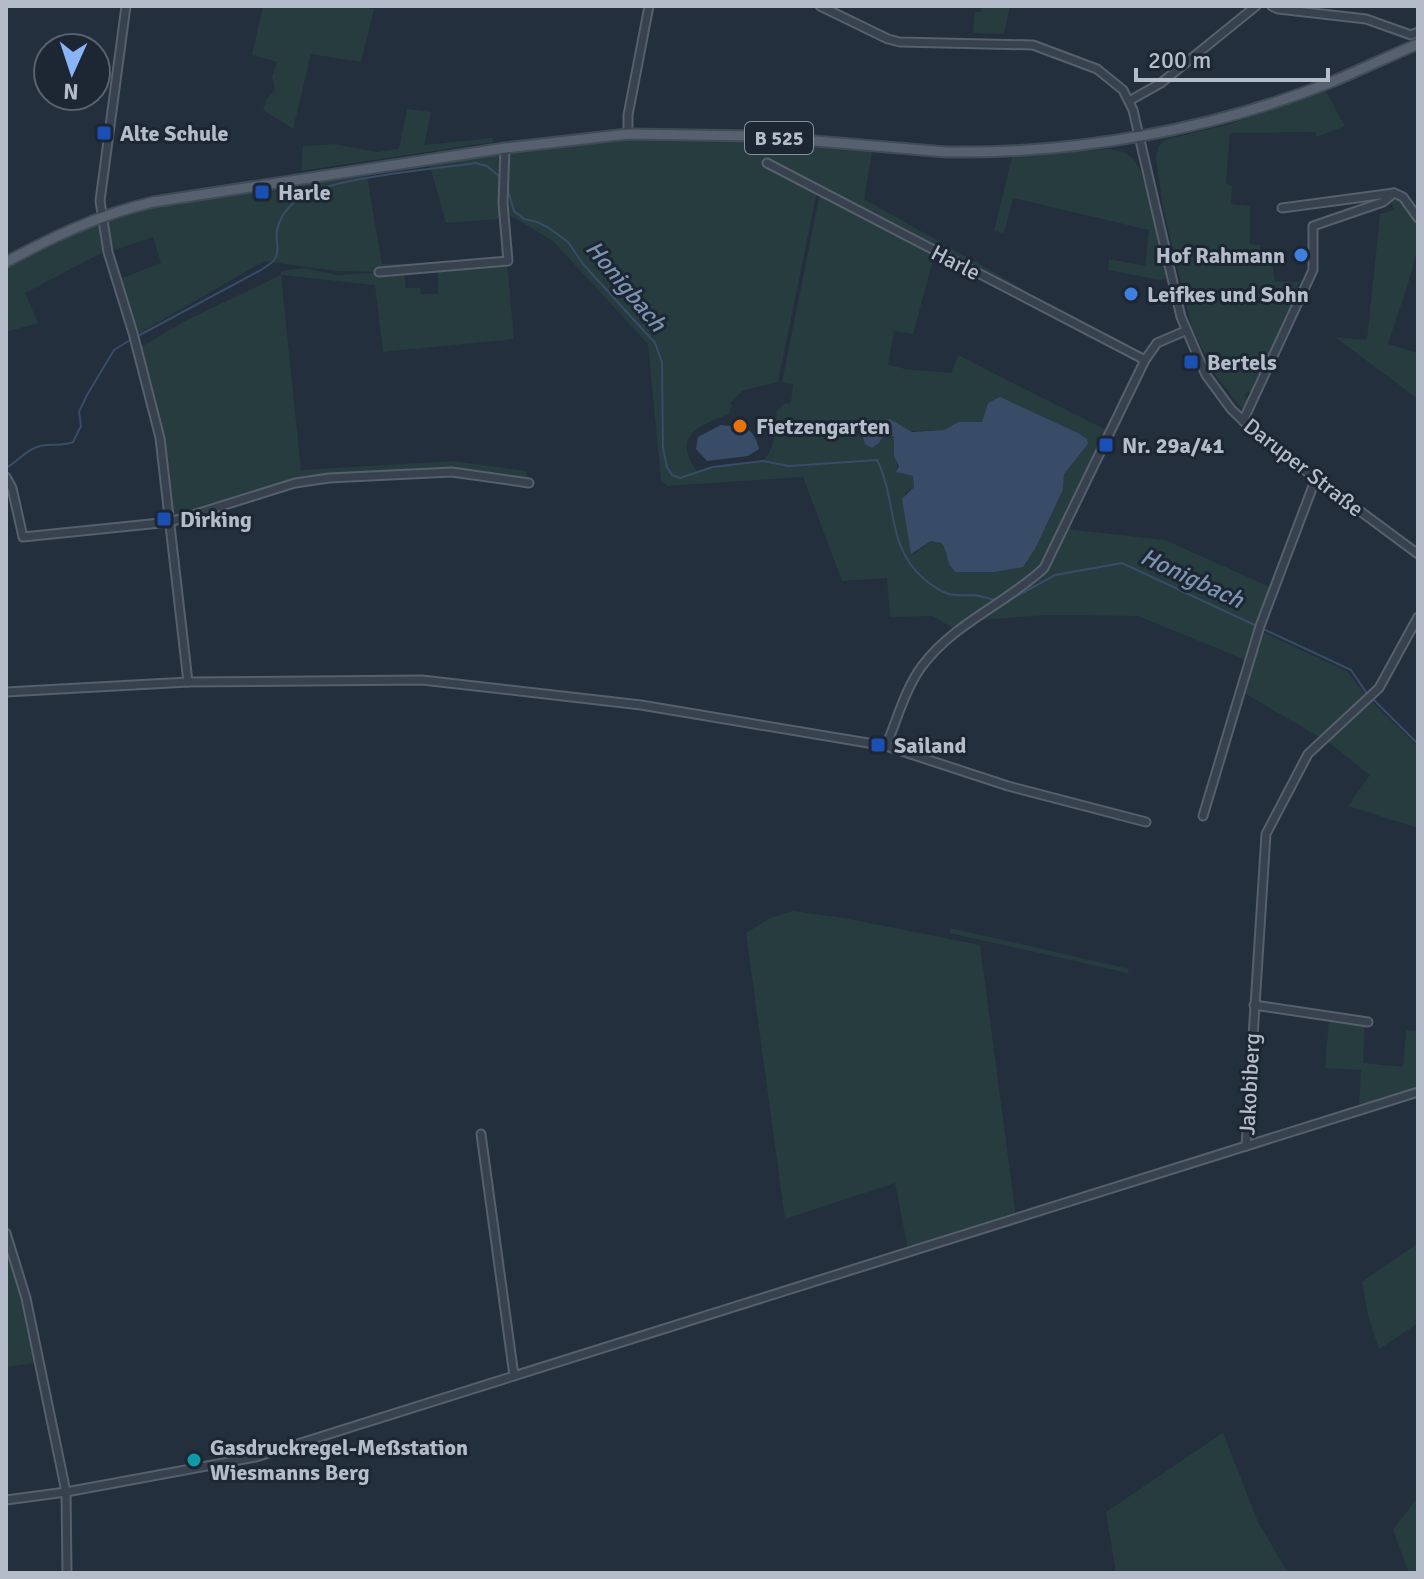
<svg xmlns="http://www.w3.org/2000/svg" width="1424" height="1579" viewBox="0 0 1424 1579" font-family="Signika,sans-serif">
<rect width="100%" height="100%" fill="#242f3e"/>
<g fill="#263c3f" fill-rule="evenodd">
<polygon points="263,6 352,6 374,9 361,62 311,54 293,129 263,110 266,100 275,90 272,77 277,62 252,55"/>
<polygon points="982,6 1010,6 1004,34 973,33 975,12 981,12"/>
<polygon points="1325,90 1345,126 1317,137 1315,132 1230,133 1226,183 1232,186 1231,204 1250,206 1250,244 1260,245 1262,260 1272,261 1275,281 1299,282 1292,296 1296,303 1256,390 1254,389 1252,393 1248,391 1245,396 1252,400 1246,414 1214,373 1192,328 1163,208 1156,157 1158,148 1164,140 1230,124"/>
<polygon points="407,109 431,112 424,145 493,138 493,142 301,171 303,146 334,144 377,152 399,149"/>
<path d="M631,138h62l179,13 -8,48 159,90 -2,3 -256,-132 -2,5 54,26 -39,191 -36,9 -12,12 2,3 -3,4 1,3c-29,13 -60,21 -33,58l15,-5 51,-5c13,-12 12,-34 14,-51l7,-6 7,-1 2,-19 -11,-2 38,-189 115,60 -22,81 -19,-3 -6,34 17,4 46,4 7,-18 150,76 -64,134 -16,15 -31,17 -43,32 -21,-13 -43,1 -3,-39 -45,3 -39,-104 -136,9 -6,-5 -13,-137 -95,-103 -45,-27 -2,-14 3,-48zM988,403l100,41 -24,30 -1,17 -27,56 -83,24c-6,-9 -5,-20 -12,-28l-10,-2 -17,13 -3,-1 -6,-60 9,-6 -1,-11 -15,-3 -4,-36 -9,-5 59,-2 14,-8h25z"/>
<path d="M1107,149c8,1 17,2 24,8 18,15 30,95 36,121l-7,2 -52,-10 1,-11 36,7 4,-36 -136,-32 -9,35 -10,-2 18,-74z"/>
<polygon points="503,152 502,219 446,223 430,166"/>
<polygon points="367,176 382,264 413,264 413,267 379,272 336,271 264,261 138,334 120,279 161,263 153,237 111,251 105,218 153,206"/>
<path d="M1395,195c9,4 21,19 23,28 6,25 -22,94 -30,121l30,9v46l-83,-62 32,3 13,-126 14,-4 -3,-11z"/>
<polygon points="99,221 103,252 25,293 38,323 6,332 6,267 68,233"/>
<polygon points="507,262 514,339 383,352 375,285 281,275 301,470 454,461 526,471 527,480 454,470 376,472 294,482 172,520 165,440 141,347 187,320 281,275 281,271 304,268 337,275 404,271 406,288 420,288 421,294 438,294 438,268"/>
<polygon points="1067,529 1165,540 1270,587 1246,660 1138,616 1048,615 979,620 1033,583 1046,570"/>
<polygon points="1261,631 1348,672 1366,696 1321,738 1244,693"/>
<polygon points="1370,700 1418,747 1418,828 1348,806 1370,775 1327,741"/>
<polygon points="793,911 844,918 980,945 1016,1217 908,1249 895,1183 785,1219 746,933 770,918"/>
<polygon points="950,928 1129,969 1128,973 950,933"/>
<polygon points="1329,1020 1365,1025 1363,1063 1403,1067 1406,1030 1418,1031 1418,1090 1359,1108 1361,1070 1325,1068"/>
<polygon points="6,1240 24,1303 36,1363 6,1367"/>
<polygon points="1418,1243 1418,1323 1379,1349 1368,1315 1362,1282"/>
<polygon points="1223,1433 1258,1522 1288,1573 1116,1573 1106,1512"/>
<polygon points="1418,1497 1418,1573 1409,1573 1393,1530"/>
</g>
<g fill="#394c67">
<path d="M1000,397l78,36 9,6 1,5 -24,30 -1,16 -27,57 -13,20 -29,5h-38c-11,-8 -7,-20 -15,-29l-10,-2 -20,13 -9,-55 12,-12 -1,-11 -17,-4 3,-6 -5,-10v-19l-9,-4 -6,10 -7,5 -7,-4 -4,-13 5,-7 24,-5 22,13 32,-2 14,-8h24l6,-19z"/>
<path d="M721,425c22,3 32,-1 38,24l-11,7 -41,5 -11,-12 2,-12z"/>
</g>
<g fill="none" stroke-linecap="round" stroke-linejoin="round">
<g stroke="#394c67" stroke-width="2">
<path d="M507,186l7,25 10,8 13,3 12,6 19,14 15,22 72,79 7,19 1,86 4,19 5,8 8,3 33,-11 50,-6 26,5 88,-6c20,39 9,86 46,118 8,7 16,13 26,16 8,2 16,1 25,1 8,1 16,4 24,6"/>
<path d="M136,337l123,-66c5,-3 12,-7 15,-11 7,-10 1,-19 3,-30 2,-11 8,-18 15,-26 22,-26 146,-35 184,-41l11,3 14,12"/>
<path d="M6,468c12,-6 20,-19 34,-22 12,-3 21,1 33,-4l8,-16 -2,-14 8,-17 27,-45 16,-10"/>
<polyline points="1004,601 1008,601 1055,575 1122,563 1351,670 1368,695"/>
<polyline points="1373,699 1418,744"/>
</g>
<defs>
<g id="minor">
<polyline points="126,6 100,201 108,252 133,333 160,438 188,682 422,680 641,705 886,746 1008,786 1146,822"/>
<polyline points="820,6 888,39 900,42 1033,45 1097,69 1123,90 1133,110 1181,317 1206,375 1231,409 1260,437 1418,554"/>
<polyline points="1272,6 1278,9 1366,19 1411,35 1418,32"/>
<polyline points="1129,101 1161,83 1256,6"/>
<polyline points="628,134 628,115 649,6"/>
<polyline points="767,163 1145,360"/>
<polyline points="1282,208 1394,193 1403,197 1418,218"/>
<polyline points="379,272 508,261 503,203 505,148"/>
<polyline points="1243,421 1313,270 1313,226 1383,202 1394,193"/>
<polyline points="6,477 12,488 23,537 170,522 295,483 329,478 452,472 529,483"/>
<polyline points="6,692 188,682"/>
<path d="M886,746c11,-26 19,-57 36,-80 32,-43 85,-63 122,-98l101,-208 12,-17 28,-12"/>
<polyline points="1203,816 1260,626 1316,478"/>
<polyline points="1254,1005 1368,1022"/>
<polyline points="481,1134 514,1376"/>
<polyline points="1246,1146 1266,834 1308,754 1379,688 1418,617"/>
<polyline points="6,1233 26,1298 66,1492 67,1573"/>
<polyline points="6,1500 66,1492 256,1457 1418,1092"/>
</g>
<path id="major" d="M6,262c49,-26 92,-47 147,-60l352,-54 123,-14 128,2 190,16c131,2 266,-22 388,-71 28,-12 56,-25 84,-37"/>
</defs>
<use href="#minor" stroke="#565f6c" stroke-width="11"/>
<use href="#major" stroke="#414a57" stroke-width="13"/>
<use href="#minor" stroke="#38414e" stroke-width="7"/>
<use href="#major" stroke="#56606e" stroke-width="9"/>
</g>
<g fill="#1a4fb4" stroke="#1d2633" stroke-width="3">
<rect x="96" y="125" width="16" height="16" rx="4"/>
<rect x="254" y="184" width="16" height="16" rx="4"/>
<rect x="1183" y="354" width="16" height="16" rx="4"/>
<rect x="1098" y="437" width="16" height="16" rx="4"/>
<rect x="156" y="511" width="16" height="16" rx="4"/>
<rect x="870" y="737" width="16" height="16" rx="4"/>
</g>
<g fill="#3f7fe0" stroke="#1d2633" stroke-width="3">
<circle cx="1301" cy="255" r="8"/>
<circle cx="1131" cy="294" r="8"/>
</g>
<circle fill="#e8710a" stroke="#1d2633" stroke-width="3" cx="740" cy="426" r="8"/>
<circle fill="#0f9aa8" stroke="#1d2633" stroke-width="3" cx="194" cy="1460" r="8"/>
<g text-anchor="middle" stroke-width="6" stroke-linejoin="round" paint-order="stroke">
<rect fill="#1d2633" stroke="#878f9c" stroke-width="2" x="745" y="122" width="68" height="32" rx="6"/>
<g font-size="20" font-weight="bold" fill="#b4bcc9">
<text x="779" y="145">B 525</text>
</g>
<g font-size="22" font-weight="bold" fill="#b4bcc9" stroke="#1d2633" text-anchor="start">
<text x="120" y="141">Alte Schule</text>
<text x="278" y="200">Harle</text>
<text x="1285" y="263" text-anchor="end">Hof Rahmann</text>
<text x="1147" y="302">Leifkes und Sohn</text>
<text x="1207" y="370">Bertels</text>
<text x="756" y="434">Fietzengarten</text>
<text x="1122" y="453">Nr. 29a/41</text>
<text x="180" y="527">Dirking</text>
<text x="894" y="753">Sailand</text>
<text x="210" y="1455">Gasdruckregel-Meßstation<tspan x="210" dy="25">Wiesmanns Berg</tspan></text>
</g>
<g font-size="22" fill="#b4bcc9" stroke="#1d2633">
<text transform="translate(956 262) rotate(27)" y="8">Harle</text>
<text transform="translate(1304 467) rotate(38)" y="8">Daruper Straße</text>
<text transform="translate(1249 1084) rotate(-87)" y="8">Jakobiberg</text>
</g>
<g font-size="24" font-style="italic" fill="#7c92b1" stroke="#1d2633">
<text transform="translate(626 286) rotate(50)" y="8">Honigbach</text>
<text transform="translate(1192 578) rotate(25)" y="8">Honigbach</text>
</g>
</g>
<rect width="1424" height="1579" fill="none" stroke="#b4bcc9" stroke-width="16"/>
<g transform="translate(72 72) rotate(183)"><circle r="38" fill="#1d2633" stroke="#59626f" stroke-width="2"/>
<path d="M0-6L14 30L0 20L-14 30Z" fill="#8ab4f8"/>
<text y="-12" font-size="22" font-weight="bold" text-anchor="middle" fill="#b4bcc9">N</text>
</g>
<path d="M1136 68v12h192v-12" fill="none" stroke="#b4bcc9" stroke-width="4"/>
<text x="1148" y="68" font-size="24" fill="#b4bcc9" stroke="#1d2633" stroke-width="6" paint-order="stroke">200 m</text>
</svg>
